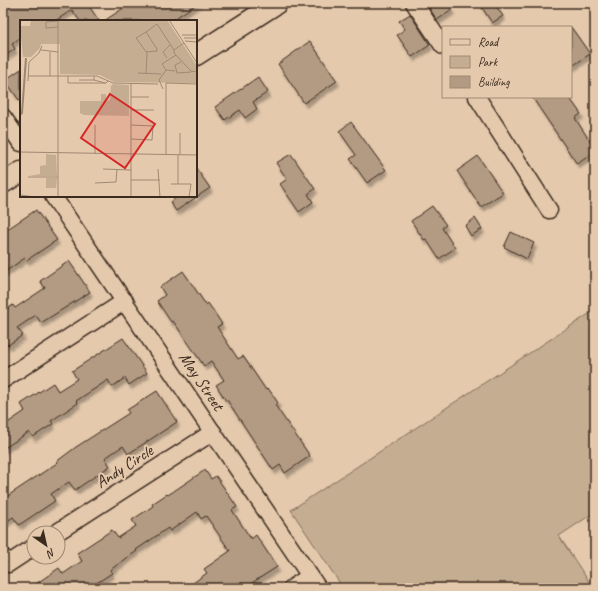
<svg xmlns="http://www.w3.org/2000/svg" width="598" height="591" viewBox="0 0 598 591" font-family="Caveat,sans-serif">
<defs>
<filter id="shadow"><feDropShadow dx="2.5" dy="4.5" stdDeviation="1" flood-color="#0004"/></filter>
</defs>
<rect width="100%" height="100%" fill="#e4c9ac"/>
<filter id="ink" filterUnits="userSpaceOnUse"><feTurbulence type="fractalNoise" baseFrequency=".025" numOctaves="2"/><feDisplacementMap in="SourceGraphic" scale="8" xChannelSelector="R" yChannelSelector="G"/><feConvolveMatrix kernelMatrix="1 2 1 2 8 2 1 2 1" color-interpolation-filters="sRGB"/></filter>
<g filter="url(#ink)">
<polygon fill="#c5ad92" stroke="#806c58" points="595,310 595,501 592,503 595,509 595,512 559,536 593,588 343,588 291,510"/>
<g fill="#b29a83" stroke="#3b2a1e" filter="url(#shadow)">
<polygon points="12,3 87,3 99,21 80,21 72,10 55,21 21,21 21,37 12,44 15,49 3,57 3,9"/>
<polygon points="131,3 198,3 171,21 104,21"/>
<polygon points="426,3 447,3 452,10 437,20"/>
<polygon points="479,3 494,3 503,16 492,23"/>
<polygon points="410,14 430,45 412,57 397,35 405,29 399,21"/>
<polygon points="571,27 590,54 571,67"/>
<polygon points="310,41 337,81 304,103 278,64"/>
<polygon points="21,69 21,103 5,80"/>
<polygon points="258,77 268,92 253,102 257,109 245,118 240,110 225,120 215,107"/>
<polygon points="532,97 569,97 581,114 575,118 595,149 595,152 577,164"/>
<polygon points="351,122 386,170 367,183 350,159 356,155 339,131"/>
<polygon points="291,154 315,189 308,194 313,202 299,212 280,184 287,179 276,163"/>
<polygon points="478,156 503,193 481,207 457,171"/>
<polygon points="196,168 210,188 176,211 170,202 179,196 196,196"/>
<polygon points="432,206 446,225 442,228 455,248 439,259 426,239 424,240 411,221"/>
<polygon points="36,210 57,240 27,260 25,258 3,273 3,232"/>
<polygon points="475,218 482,229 471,236 465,226"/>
<polygon points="511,232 534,243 527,259 504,247"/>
<polygon points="69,261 90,292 41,323 36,315 17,328 23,335 8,345 3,339 3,312 13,305 15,308 45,288 40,281"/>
<polygon points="183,271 206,305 208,303 222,324 217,327 238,359 243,356 266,390 268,388 278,403 275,405 310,456 285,473 280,465 273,470 227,400 226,401 216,385 224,380 211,361 204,366 173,321 171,322 157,301 165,295 160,287"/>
<polygon points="123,338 147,373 129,385 125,378 112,387 108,380 76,401 78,403 51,421 53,424 33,437 29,432 3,449 3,426 25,411 21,404 53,383 58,391 77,379 72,371"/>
<polygon points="157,391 177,422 128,454 123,446 105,458 110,466 75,490 69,482 51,494 55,501 19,525 13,517 3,524 3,499 57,463 56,462 76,447 129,413 127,410"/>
<polygon points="205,470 211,479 216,476 237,507 232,510 251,539 256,535 277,567 244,588 186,588 207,573 204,569 230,551 206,516 201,519 197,512 170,531 168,528 136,550 137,551 110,570 112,573 89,588 30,588 59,568 63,574 82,561 77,553 112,530 118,538 136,526 132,520 153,506 152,504 167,494 168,495"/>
</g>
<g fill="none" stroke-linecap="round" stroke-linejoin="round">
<defs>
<g id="minor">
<polyline points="414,3 443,46"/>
<polyline points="477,97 549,210"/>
<polyline points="3,117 21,143"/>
<polyline points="53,196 318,588"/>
<polyline points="3,380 125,301"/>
<polyline points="56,533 213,432"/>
<polyline points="3,557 8,564 34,547"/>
<polyline points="292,588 310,576"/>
</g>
<g id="major">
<polyline points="196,55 277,3"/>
<polyline points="3,183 21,172"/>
</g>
</defs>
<use href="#minor" stroke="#3b2a1e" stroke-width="19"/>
<use href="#major" stroke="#3b2a1e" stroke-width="23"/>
<use href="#minor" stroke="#e4c9ac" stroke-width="16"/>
<use href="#major" stroke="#e4c9ac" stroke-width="20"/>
</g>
</g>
<g text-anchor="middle" stroke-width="4" stroke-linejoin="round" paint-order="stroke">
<g font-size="17" fill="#3b2a1e" stroke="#e4c9ac">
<text transform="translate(202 381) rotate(56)" y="6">May Street</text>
<text transform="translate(124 466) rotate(-33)" y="6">Andy Circle</text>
</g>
</g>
<g transform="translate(20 20)">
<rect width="177" height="177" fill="#e4c9ac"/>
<path d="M11,0h136l30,46v17l-83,-1 -14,-7 -40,-1v-30h-19l-1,4 -9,9h-8l-3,-31h10zM93,64l16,1v31l-45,-1 -4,-2v-12h21v-7h5v7l4,-1 1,-14zM26,134l10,1 1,21h-28l11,-2v-8l6,-1zM26,158h11l-1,10h-10z" fill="#c5ad92"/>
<path fill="none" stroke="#9d8670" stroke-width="2" d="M0,95l2,-2 4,-55"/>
<path fill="none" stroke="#a08973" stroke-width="1" d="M149,0l28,43M38,7l-12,1v-6l12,-1M126,12l11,-8 17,26M162,15h15M164,18h13M165,21l12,1M164,23l-10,7v3l17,18 6,1M21,30l17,2M126,32l11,-1v-2l-11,-17 -10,6 11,15 -1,21M147,38l-4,-6 7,-7M161,42l-6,3 2,8 14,-1M155,51l-9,-1 -4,-6 14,-9M118,53l23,1M8,56h69l16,7 45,1M30,56v-24M48,56v7h38l2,-2M74,56v4l11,3M59,60h15M8,61l1,-19 10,-9 3,-7M111,63v114M143,69l-4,-9 7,-10M111,77h18M111,90h23M111,119l21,1 1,-14 -22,-1M0,132l177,3M75,134v-29M146,135v-72l31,1M158,135v29M160,135v-22M83,149l28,1M138,149l2,28M8,157h30M111,160h29M75,163l21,-1 1,-13M151,164h20l-2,13M0,175l15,2M38,177v-177"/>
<path fill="#d62828" fill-opacity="0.15" stroke="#d62828" stroke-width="2" d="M90,74l45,30 -30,44 -44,-30z"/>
<rect width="177" height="177" fill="none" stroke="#3b2a1e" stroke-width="2"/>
</g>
<rect width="598" height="591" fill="none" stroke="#e4c9ac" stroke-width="16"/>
<rect x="8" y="8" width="582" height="575" fill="none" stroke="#3b2a1e" stroke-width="1.5" filter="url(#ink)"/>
<rect x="442" y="26" width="130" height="72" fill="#e4c9ac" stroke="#a08973"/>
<rect x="450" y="39" width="20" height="6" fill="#e4c9ac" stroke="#a08973"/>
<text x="478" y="46" font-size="12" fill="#3b2a1e">Road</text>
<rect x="450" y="56" width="20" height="12" fill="#c5ad92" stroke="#a08973"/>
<text x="478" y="66" font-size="12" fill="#3b2a1e">Park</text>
<rect x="450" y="76" width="20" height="12" fill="#b29a83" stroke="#a08973"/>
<text x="478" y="86" font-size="12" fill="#3b2a1e">Building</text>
<g transform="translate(46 545) rotate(146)"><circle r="19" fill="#e4c9ac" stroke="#a08973"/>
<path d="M0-3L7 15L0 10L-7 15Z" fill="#3b2a1e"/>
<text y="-6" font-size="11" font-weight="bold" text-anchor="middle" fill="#3b2a1e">N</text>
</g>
</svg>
